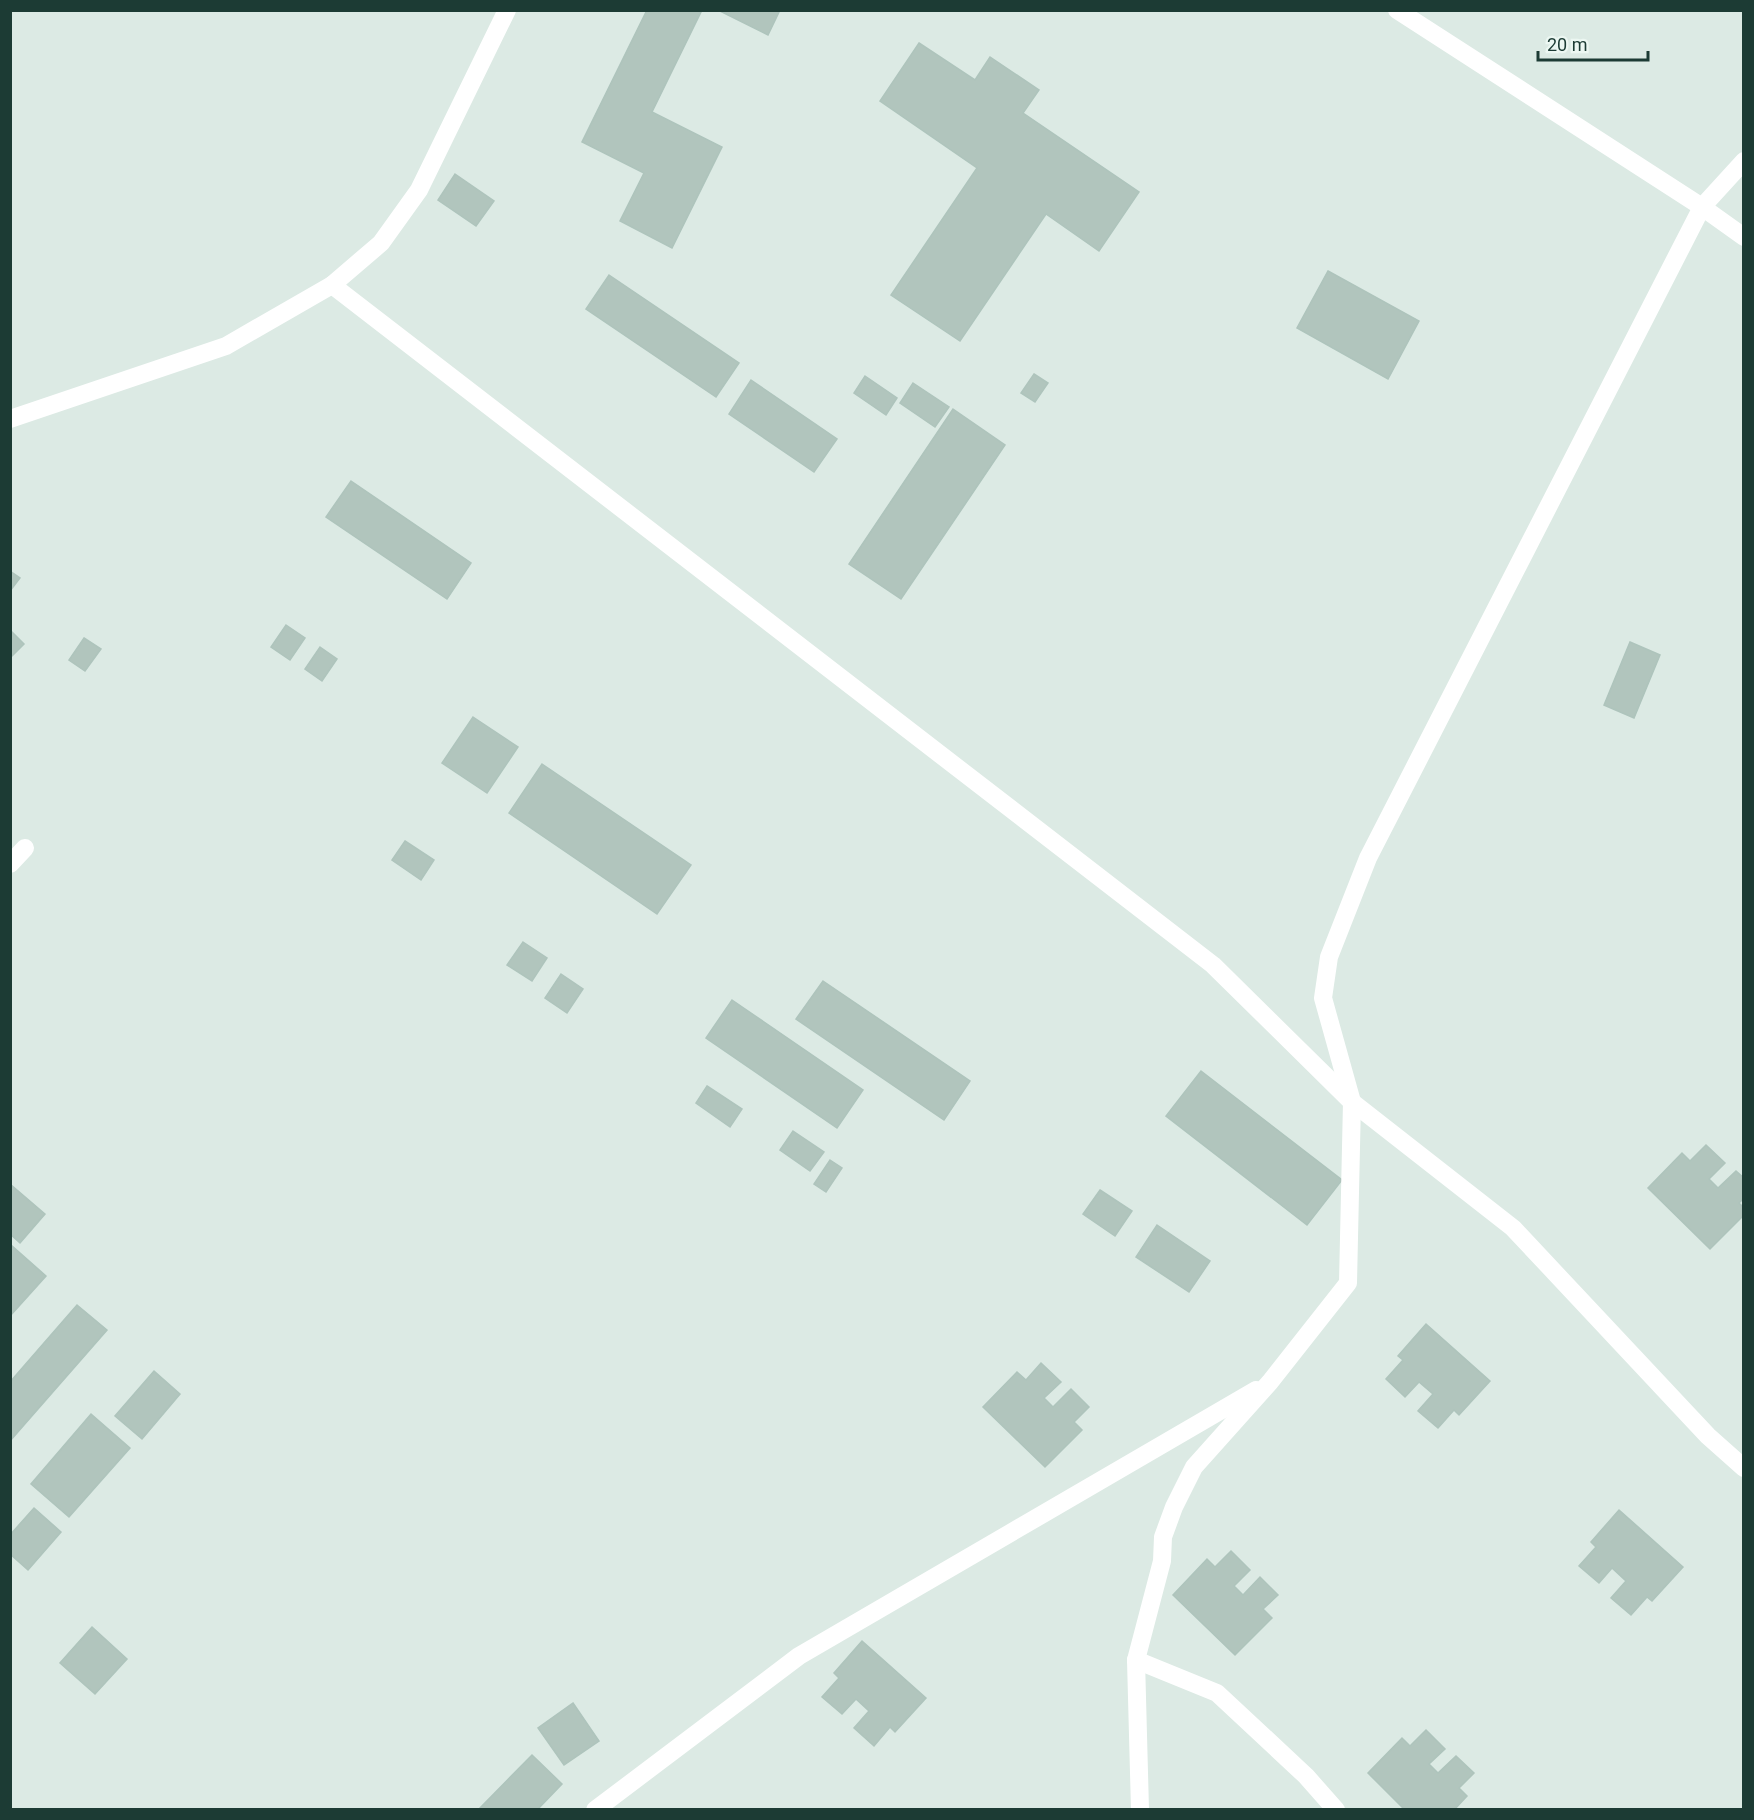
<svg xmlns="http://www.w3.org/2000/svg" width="1754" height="1820" viewBox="0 0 1754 1820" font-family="Roboto,sans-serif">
<rect width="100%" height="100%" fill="#dceae4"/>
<g fill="#b1c5bd" stroke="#aec4bc" stroke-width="1.5">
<polygon points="647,10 702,10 652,112 722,147 672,248 620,221 644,173 582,142"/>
<polygon points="718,10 780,10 768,35"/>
<polygon points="919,43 975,80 990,57 1039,90 1023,113 1139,192 1099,251 1046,214 960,341 891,295 977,168 880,101"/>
<polygon points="455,174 494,201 476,226 438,200"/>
<polygon points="1328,271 1419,321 1388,379 1297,328"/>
<polygon points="609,275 739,363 716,397 586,309"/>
<polygon points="1034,374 1048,383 1035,402 1021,393"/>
<polygon points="865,376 897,398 886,415 854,393"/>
<polygon points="751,380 837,439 814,472 729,414"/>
<polygon points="913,383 949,407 935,427 900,403"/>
<polygon points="953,409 1005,445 901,599 849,564"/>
<polygon points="351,481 471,563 447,599 326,517"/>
<polygon points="10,571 20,578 10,591"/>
<polygon points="286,625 305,638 290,660 271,647"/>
<polygon points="10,630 24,644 10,658"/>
<polygon points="84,638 101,649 85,671 69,660"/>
<polygon points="1630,642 1660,655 1634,718 1604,705"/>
<polygon points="320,647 337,659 322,681 305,669"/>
<polygon points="473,717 518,747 487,793 442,763"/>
<polygon points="542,764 691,865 657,914 509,813"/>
<polygon points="405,841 434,860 421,880 392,860"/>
<polygon points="523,942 547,958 532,981 507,965"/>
<polygon points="561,974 583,989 567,1013 545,998"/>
<polygon points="823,981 970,1081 944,1120 796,1019"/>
<polygon points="732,1000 863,1090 837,1128 706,1038"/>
<polygon points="1201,1071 1342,1180 1307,1225 1166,1116"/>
<polygon points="707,1086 742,1109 730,1127 696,1103"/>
<polygon points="793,1131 824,1152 810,1171 780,1150"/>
<polygon points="1706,1145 1725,1163 1709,1179 1718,1188 1736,1171 1744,1178 1744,1198 1739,1203 1744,1208 1744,1215 1710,1249 1648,1188 1682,1153 1690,1161"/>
<polygon points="830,1160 842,1168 826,1192 814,1184"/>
<polygon points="10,1184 45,1214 20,1243 10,1234"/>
<polygon points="1100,1190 1132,1211 1115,1236 1083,1214"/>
<polygon points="1157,1225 1210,1261 1189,1292 1136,1257"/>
<polygon points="11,1245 46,1276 10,1316 10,1245"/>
<polygon points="77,1305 107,1330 10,1441 10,1382"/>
<polygon points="1426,1324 1490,1381 1459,1415 1454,1410 1438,1428 1418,1411 1433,1394 1419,1382 1405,1397 1386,1379 1403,1360 1398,1356"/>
<polygon points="1041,1363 1061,1382 1044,1398 1053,1407 1071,1389 1089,1407 1074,1422 1082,1430 1045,1467 983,1407 1017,1372 1026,1380"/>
<polygon points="154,1371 180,1394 142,1439 115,1416"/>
<polygon points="91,1414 130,1448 69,1517 31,1484"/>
<polygon points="34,1508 61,1532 28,1570 10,1554 10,1535"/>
<polygon points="1619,1510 1683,1567 1652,1601 1647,1597 1631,1615 1611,1598 1626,1581 1612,1568 1599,1583 1579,1566 1596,1547 1591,1542"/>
<polygon points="1231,1551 1250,1570 1234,1586 1243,1595 1260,1577 1278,1595 1263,1609 1272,1618 1235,1655 1173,1595 1207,1559 1215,1567"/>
<polygon points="92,1627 127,1659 95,1694 60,1663"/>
<polygon points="862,1641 926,1698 895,1732 890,1727 874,1746 854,1728 869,1711 856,1699 842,1714 822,1697 839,1678 834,1673"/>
<polygon points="573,1703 599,1741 564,1765 538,1728"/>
<polygon points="1426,1730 1445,1749 1429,1764 1438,1773 1456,1756 1474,1773 1459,1788 1467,1796 1454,1810 1405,1810 1368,1773 1402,1738 1410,1746"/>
<polygon points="532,1755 562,1784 537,1810 478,1810"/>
</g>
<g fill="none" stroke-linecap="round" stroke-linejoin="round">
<g stroke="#fff" stroke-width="18">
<polyline points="1397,10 1702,207 1744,237"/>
<polyline points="332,285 1213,965 1352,1102 1513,1228 1708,1436 1744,1468"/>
<polyline points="10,419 226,346 332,285 381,243 419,190 507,10"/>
<polyline points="10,864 25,848"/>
<polyline points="1136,1660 1217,1693 1306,1776 1336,1810"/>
<polyline points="595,1810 799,1656 1256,1390"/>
<polyline points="1140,1810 1136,1660 1162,1561 1163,1537 1174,1507 1194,1467 1270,1382 1348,1283 1352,1102 1323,998 1329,957 1368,858 1702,207 1744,161"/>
</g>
</g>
<rect width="1754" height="1820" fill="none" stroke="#1c3b34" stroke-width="24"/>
<path d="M1538 51v9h110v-9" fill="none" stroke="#1c3b34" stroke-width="3"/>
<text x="1547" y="51" font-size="18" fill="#1c3b34" stroke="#ecf7f2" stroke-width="4.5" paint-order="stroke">20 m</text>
</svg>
